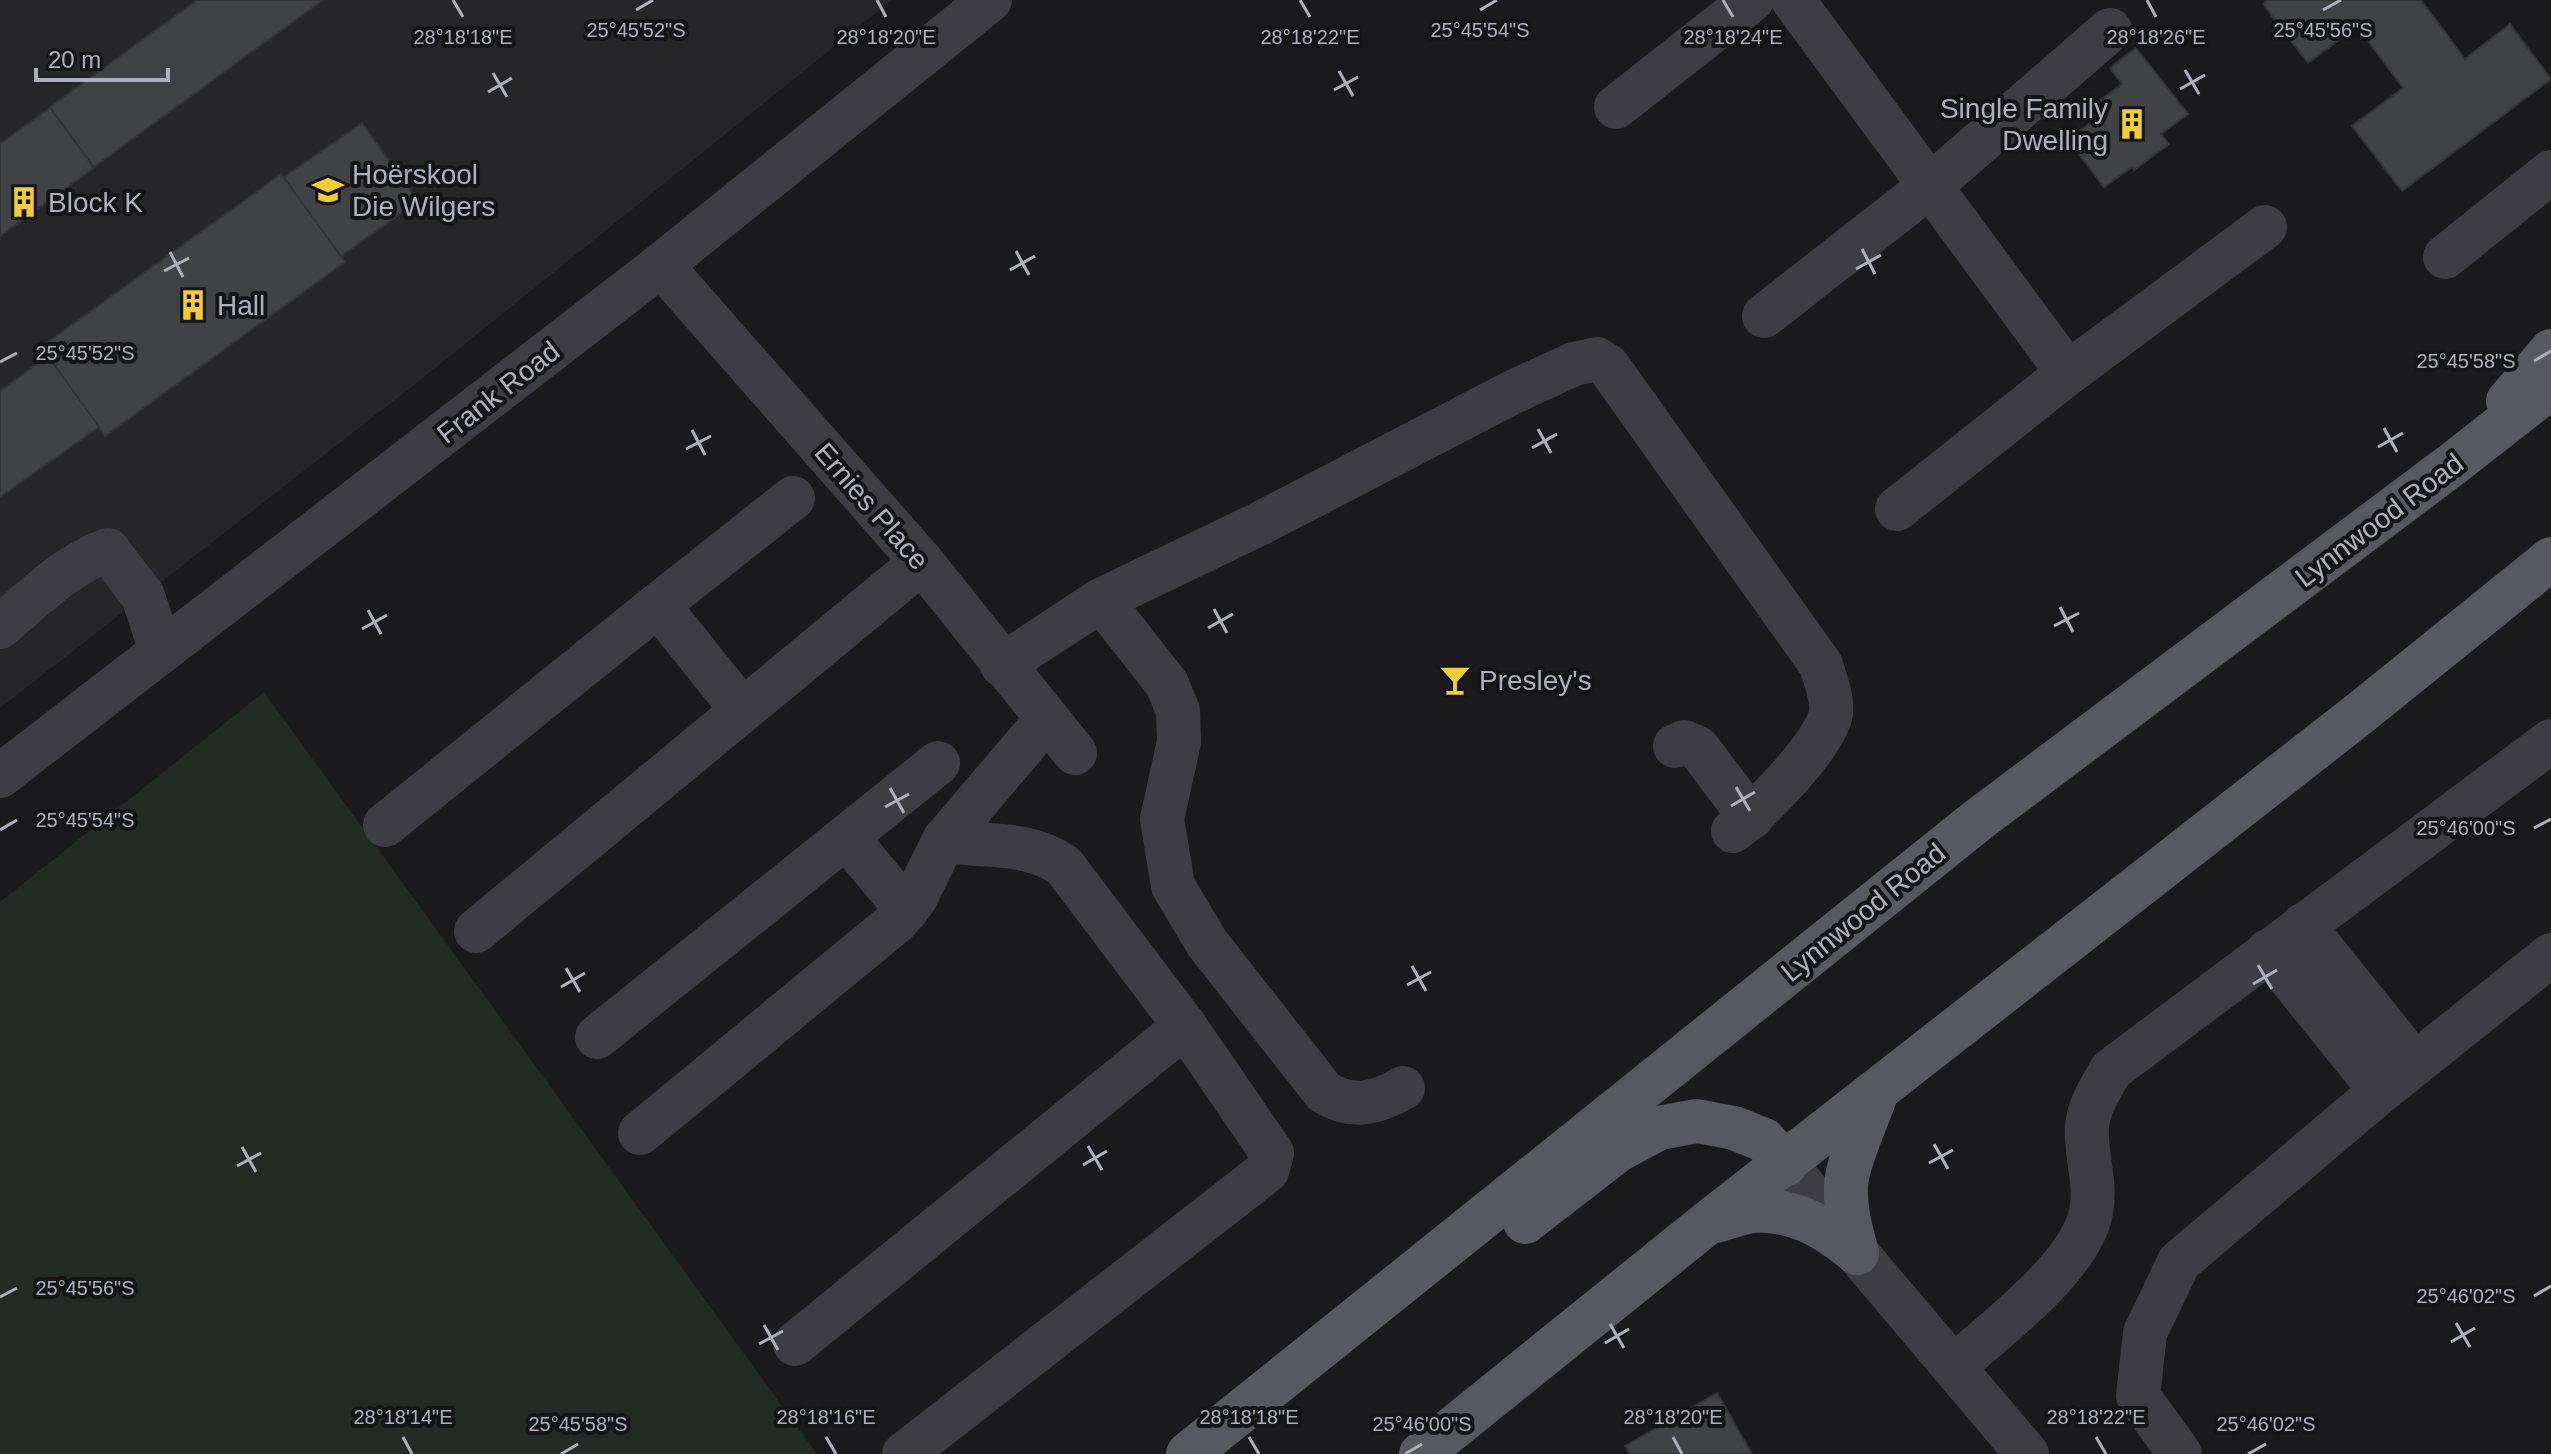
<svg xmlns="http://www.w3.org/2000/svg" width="2551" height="1454" viewBox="0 0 2551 1454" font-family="Helvetica,sans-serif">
<rect width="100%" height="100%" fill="#1a1a1c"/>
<polygon fill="#262629" points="0,0 892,0 419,381 0,708"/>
<polygon fill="#222b24" points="264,692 817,1454 0,1454 0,902"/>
<g fill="#414246" stroke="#343438" stroke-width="2">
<polygon points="197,0 323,0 94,167 50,107"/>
<polygon points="2268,0 2421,0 2465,59 2510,24 2551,79 2402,191 2352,126 2403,88 2357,26 2308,63 2263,4"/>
<polygon points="2136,48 2188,114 2161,134 2169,144 2134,170 2132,167 2104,187 2068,140 2105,112 2098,102 2122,84 2110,68"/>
<polygon points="50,108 94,168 0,236 0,144"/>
<polygon points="362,123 418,201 340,257 284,177"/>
<polygon points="281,174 345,262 105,436 41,347"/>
<polygon points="48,356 99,427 0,497 0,391"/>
<polygon points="1717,1393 1752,1454 1630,1454 1625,1446"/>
</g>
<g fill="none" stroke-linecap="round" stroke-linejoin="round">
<g stroke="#3d3d43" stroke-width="44">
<polyline points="1793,0 2068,373"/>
<polyline points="1616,107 1752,0"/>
<polyline points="2445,257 2551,172"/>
<polyline points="661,265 922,562 1075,753"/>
<polyline points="1764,316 1930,186 2110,30"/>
<polyline points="1897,509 2068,373 2265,227"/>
<path d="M0,627c33,-28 66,-62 108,-77l35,46 18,55"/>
<polyline points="1002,665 1101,600"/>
<polyline points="742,710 658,605 793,498"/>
<polyline points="1675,746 1684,742 1698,748 1751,818"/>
<polyline points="0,776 661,265 990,0"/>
<polyline points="385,825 658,605"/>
<polyline points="847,838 907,910"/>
<polyline points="2303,925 2415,1064"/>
<polyline points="476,931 922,562"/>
<polyline points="2268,951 2381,1091"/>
<polyline points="597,1037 938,763"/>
<path d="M1403,1088c-26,15 -51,22 -79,4l-117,-149 -34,-57 -11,-67 17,-77 -1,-31 -11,-27 -66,-84 158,-76 254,-132 61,-28 23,-5 11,7 213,299c4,15 12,32 10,48 -5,31 -73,100 -98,118"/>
<polyline points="640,1133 897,921 915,899 944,840 1047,719"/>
<polyline points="1786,1164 1857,1253 2027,1454"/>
<polyline points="795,1344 1185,1026"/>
<path d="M1954,1367c41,-38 126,-99 137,-155 6,-28 -6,-58 -4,-86 2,-21 14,-38 24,-56l440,-329"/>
<path d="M904,1454l363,-283 5,-18 -87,-127 -121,-160c-37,-26 -77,-18 -120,-26"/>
<polyline points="2180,1454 2138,1396 2145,1333 2179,1262 2381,1091 2551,955"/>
</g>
<g stroke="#575860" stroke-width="44">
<polyline points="2508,401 2551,351"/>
<path d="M1716,1221c12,-3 25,-9 37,-10 43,-2 72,16 104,42"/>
<polyline points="1525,1222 1618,1150 1659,1128 1697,1121 1734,1128 1764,1140 1786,1164"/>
<path d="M1857,1253c-6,-22 -12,-44 -11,-67 1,-26 23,-69 31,-95"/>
<polyline points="1188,1454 1978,820 2454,463 2551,387"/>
<polyline points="1421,1454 1706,1224 2359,714 2551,559"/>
</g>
</g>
<path fill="none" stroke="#adafbc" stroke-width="3" d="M453,0l10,17M877,0l9,17M1300,0l10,17M1723,0l10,17M2147,0l9,17M636,10l17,-10M1480,10l17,-10M2323,10l18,-10M2185,70l14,24M1339,71l14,25M493,73l14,24M2180,89l25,-14M1334,90l24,-13M488,92l24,-14M1862,249l13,25M1016,251l13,24M170,252l13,25M1856,269l25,-14M1010,270l25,-14M164,271l25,-13M2534,361l17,-10M0,362l17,-9M2384,428l13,24M1538,429l13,24M692,430l13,25M2378,447l25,-14M1532,448l25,-14M686,449l25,-13M2060,607l13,25M1214,609l13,24M368,610l13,24M2054,626l25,-13M1208,628l25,-14M362,629l25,-14M1736,787l14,24M890,788l14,25M1731,806l24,-14M885,807l24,-13M2534,828l17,-9M0,830l17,-10M2258,965l14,24M1412,966l14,25M566,968l14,24M2253,984l24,-14M1407,985l24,-13M561,987l24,-14M1934,1144l14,25M1088,1146l14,24M242,1147l14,25M1929,1163l24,-13M1083,1165l24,-14M237,1166l24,-13M2534,1296l17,-10M0,1297l17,-9M2456,1323l14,24M1610,1324l14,24M764,1325l14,25M2451,1342l24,-14M1605,1343l24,-14M759,1344l24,-13M403,1437l9,17M826,1437l10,17M1249,1437l10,17M1673,1437l9,17M2096,1437l10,17M561,1454l17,-10M1405,1454l17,-10M2248,1454l18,-10"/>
<defs>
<symbol id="building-bare" viewBox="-9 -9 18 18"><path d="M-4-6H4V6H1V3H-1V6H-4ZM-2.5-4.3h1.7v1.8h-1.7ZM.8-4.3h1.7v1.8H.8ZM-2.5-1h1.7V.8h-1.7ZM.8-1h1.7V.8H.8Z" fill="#f2cb3c" stroke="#151517" stroke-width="2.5" paint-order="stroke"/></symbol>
<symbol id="school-bare" viewBox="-9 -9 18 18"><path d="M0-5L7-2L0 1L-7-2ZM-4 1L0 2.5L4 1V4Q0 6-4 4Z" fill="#f2cb3c" stroke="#151517" stroke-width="2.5" paint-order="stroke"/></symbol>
<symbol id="bar-bare" viewBox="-9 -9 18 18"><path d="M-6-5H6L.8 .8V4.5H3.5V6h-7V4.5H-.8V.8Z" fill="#f2cb3c" stroke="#151517" stroke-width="2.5" paint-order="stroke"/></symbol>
</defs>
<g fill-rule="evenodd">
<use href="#building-bare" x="2110" y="102" width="44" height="44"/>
<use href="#school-bare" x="306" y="168" width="44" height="44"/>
<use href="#building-bare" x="2" y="180" width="44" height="44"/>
<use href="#building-bare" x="171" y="283" width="44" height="44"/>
<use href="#bar-bare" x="1433" y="658" width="44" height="44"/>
</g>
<g text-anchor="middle" stroke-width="8" stroke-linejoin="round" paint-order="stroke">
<g font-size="28" fill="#adafbc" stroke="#151517" text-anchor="start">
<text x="2108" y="118" text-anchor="end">Single Family<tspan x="2108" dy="32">Dwelling</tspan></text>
<text x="352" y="184">Hoërskool<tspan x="352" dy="32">Die Wilgers</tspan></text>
<text x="48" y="212">Block K</text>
<text x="217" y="315">Hall</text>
<text x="1479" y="690">Presley's</text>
</g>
<g font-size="28" fill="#adafbc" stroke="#151517">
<text transform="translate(498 392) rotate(-38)" y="10">Frank Road</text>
<text transform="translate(872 506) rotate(49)" y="10">Ernies Place</text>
<text transform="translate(2379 520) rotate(-37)" y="10">Lynnwood Road</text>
<text transform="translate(1863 912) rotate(-39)" y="10">Lynnwood Road</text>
</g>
</g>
<g font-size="20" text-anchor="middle" fill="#adafbc" stroke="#151517" stroke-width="8" stroke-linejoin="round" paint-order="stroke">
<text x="636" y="37">25°45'52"S</text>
<text x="1480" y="37">25°45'54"S</text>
<text x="2323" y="37">25°45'56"S</text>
<text x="463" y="44">28°18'18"E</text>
<text x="886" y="44">28°18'20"E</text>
<text x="1310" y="44">28°18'22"E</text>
<text x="1733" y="44">28°18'24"E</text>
<text x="2156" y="44">28°18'26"E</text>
<text x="85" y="360">25°45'52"S</text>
<text x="2466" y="368">25°45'58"S</text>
<text x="85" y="827">25°45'54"S</text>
<text x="2466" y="835">25°46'00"S</text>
<text x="85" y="1295">25°45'56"S</text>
<text x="2466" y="1303">25°46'02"S</text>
<text x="403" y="1424">28°18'14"E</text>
<text x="826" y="1424">28°18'16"E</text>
<text x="1249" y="1424">28°18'18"E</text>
<text x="1673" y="1424">28°18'20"E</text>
<text x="2096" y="1424">28°18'22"E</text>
<text x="578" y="1431">25°45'58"S</text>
<text x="1422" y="1431">25°46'00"S</text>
<text x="2266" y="1431">25°46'02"S</text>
</g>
<path d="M36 68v12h132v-12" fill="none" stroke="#adafbc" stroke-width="4"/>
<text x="48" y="68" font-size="24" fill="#adafbc" stroke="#151517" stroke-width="6" paint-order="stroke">20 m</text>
</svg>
